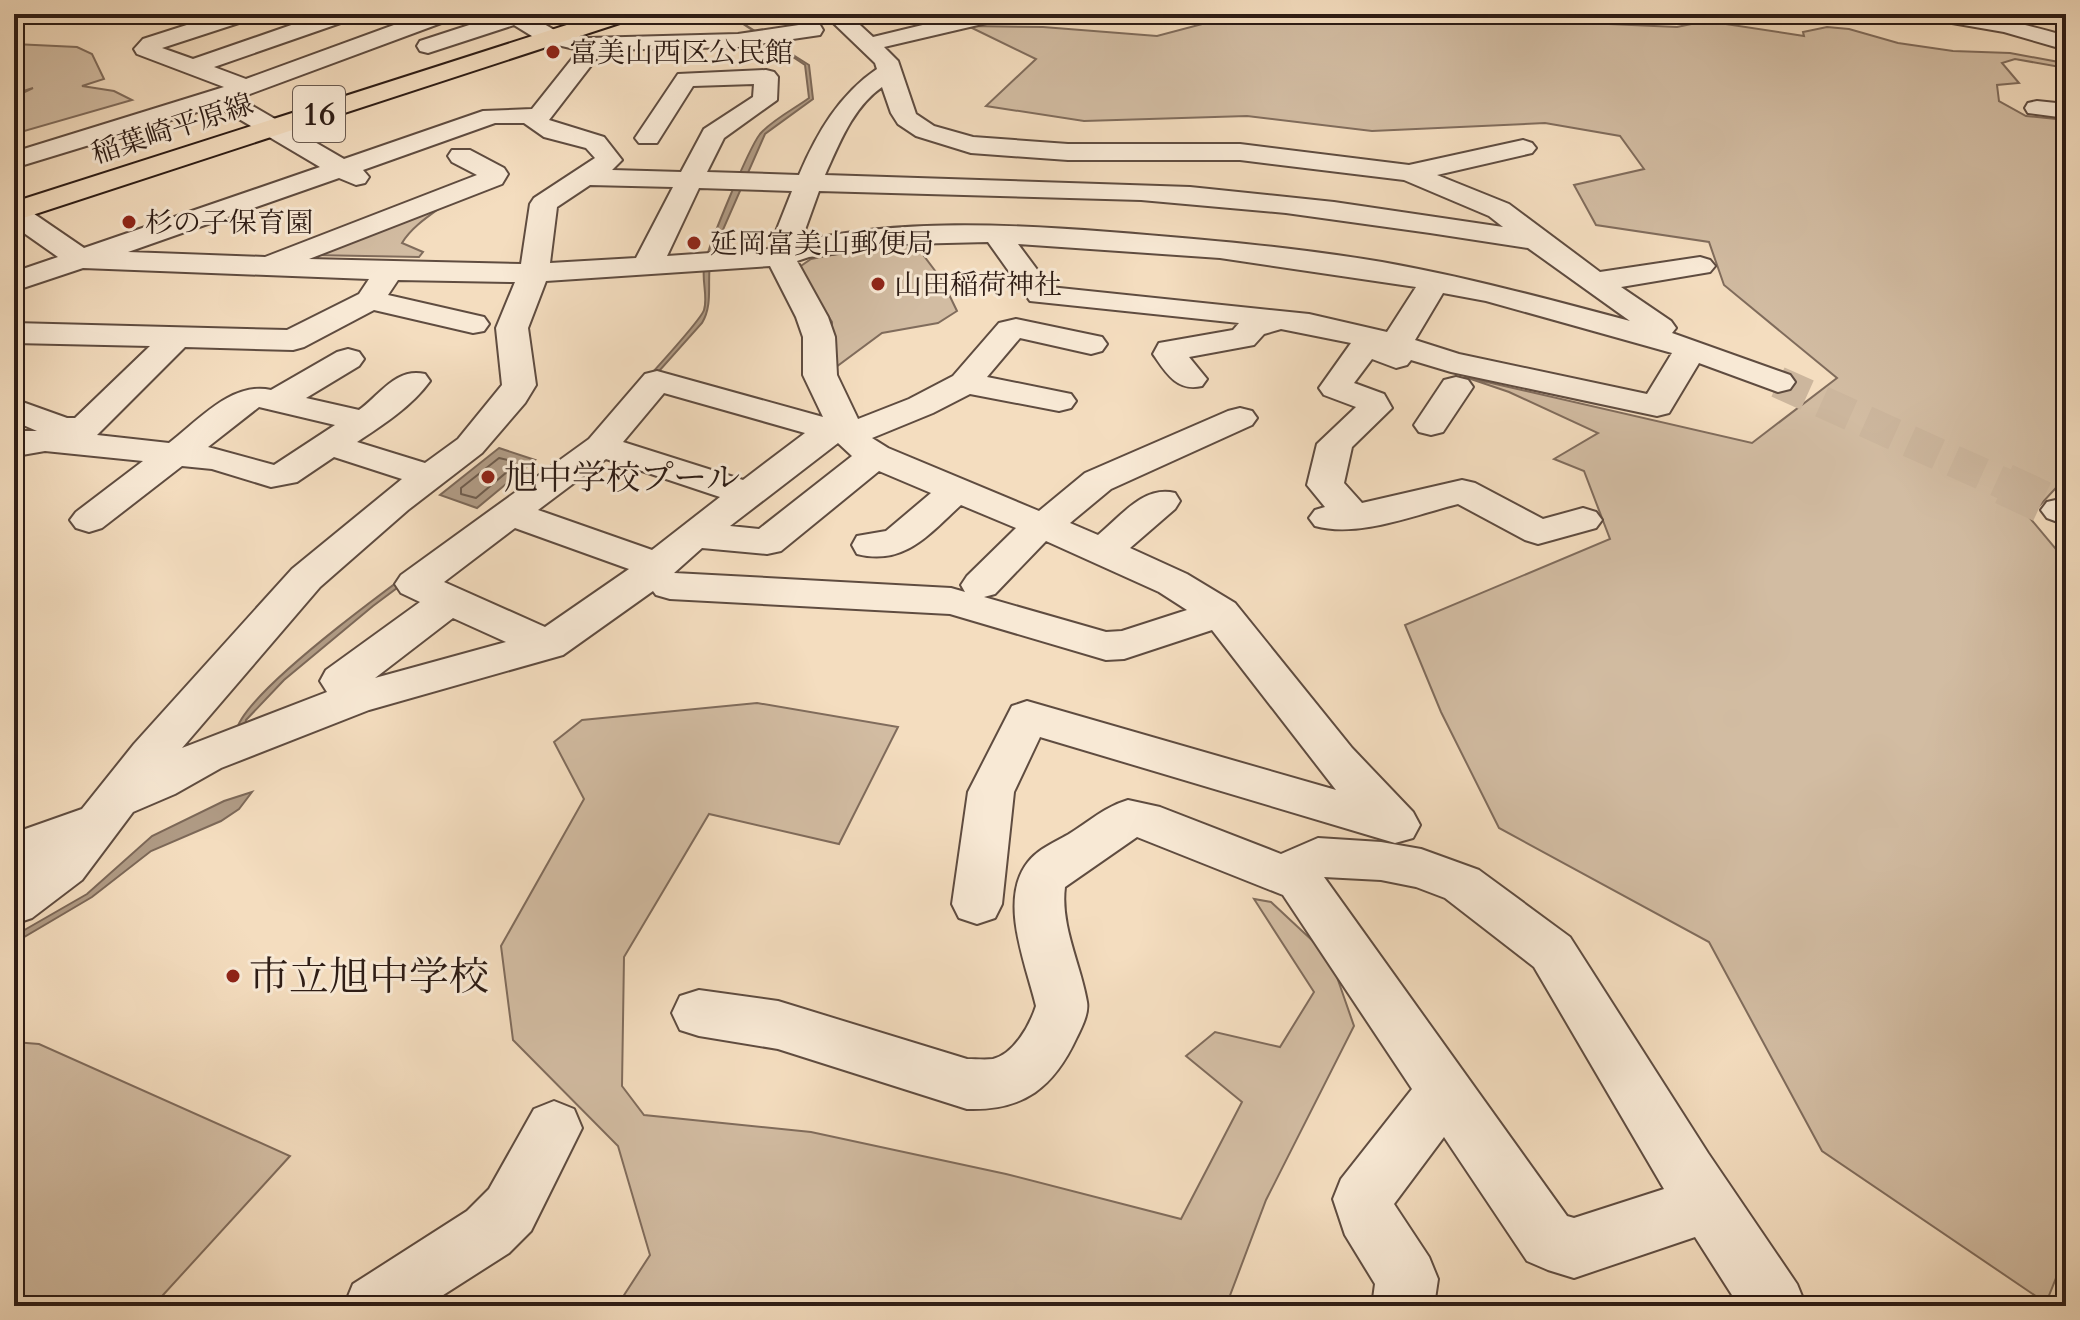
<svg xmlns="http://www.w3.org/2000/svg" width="2080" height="1320" viewBox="0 0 2080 1320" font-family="Cardo,'Noto Serif JP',serif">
<rect width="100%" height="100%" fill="#f4ddbf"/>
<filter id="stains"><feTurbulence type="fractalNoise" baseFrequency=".0025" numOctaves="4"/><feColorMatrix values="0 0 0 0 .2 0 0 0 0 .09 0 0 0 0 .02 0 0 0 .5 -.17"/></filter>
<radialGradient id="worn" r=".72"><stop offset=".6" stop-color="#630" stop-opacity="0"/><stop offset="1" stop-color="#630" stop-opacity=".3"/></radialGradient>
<g fill="#d2bca2" stroke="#806c5c" stroke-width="2">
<polygon points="1240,14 1456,17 1459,14 1566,14 1609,24 1677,27 1706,21 1804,36 1803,32 1827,27 1849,29 1898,43 1953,51 2010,53 2064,63 2060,67 2015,59 2002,63 2019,83 1997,85 1999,101 2026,116 2066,120 2066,477 2029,517 2066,561 2066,1253 2046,1303 1822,1151 1709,942 1499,828 1441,712 1405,625 1610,539 1584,471 1554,459 1598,433 1509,392 1465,377 1752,443 1837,378 1724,285 1709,242 1596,225 1574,185 1644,169 1620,136 1545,123 1372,131 1247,116 1084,121 986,106 1036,59 968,26 1043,27 1157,36"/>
<polygon points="14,44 77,47 92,54 104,79 82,86 114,91 132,100 14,134 14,97 33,88 14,94"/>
<path d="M448,202c-16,12 -36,24 -46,41l21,9 -4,5 -108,-2z"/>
<polygon points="893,243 915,244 942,280 957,311 938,323 882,333 832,370 832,322 798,268 811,259"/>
<polygon points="757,703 898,727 839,844 709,814 624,957 622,1086 644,1115 811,1132 1006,1174 1181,1219 1242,1102 1186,1056 1215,1032 1280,1047 1314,992 1254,899 1271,902 1330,957 1354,1026 1266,1200 1226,1306 617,1306 650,1255 618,1146 513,1040 501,946 584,799 554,742 582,720"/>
<polygon points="14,1042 39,1044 290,1156 153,1306 14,1306"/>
</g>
<g fill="#b09b85" stroke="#7c6858" stroke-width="2">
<path d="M728,14l81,51 4,34 -48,35 -54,123c-5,23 3,46 -9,66l-100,112 -229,171 -89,74 -38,40 -1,9 -9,3c8,-53 287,-238 343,-282 15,-13 121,-127 125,-140 4,-12 -2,-29 0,-42 2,-18 45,-120 56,-134 12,-14 34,-25 49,-36l-4,-33z"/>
<polygon points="499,448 535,460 477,508 440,495"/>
<polygon points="252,792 239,809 221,821 151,851 92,897 14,943 14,936 87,894 152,836 224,801"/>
</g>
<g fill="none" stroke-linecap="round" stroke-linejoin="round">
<polygon stroke="#6e5c4d" stroke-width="2" points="499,458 512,461 514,466 476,498 461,494 461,488"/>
<polyline stroke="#ccb69d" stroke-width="32" stroke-dasharray="32 16" stroke-linecap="butt" points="1778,382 2009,486"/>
<polyline stroke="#ccb69d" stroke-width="42" stroke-dasharray="42 21" stroke-linecap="butt" points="2004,484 2060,510"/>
<defs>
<g id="minor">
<path d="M221,14h33l-3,5 -89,29 31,11 130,-45h32l-3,5 -138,48 32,12 178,-65h31l-3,5 -213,79 105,61 139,-48 49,-2 47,-59 -39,-9 -26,-16 -86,28 -8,-2 -3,-5 3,-5 83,-27h24l29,17 32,7 150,-4 74,-11 8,2 3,5 -3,5 -82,12 -135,3 -54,70 55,17 18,23 -10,10 69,2 23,-43 49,-32 1,-13 -61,2 -36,57h-18l-4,-5 43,-64 88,-4 8,2 4,5 -1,23 -53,38 -17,34 92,3c18,-42 40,-80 78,-106l-2,-6 -51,-49h24l25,23 95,-23h24l2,3 -3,5 -107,25 14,14 18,53 18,12 39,11 95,7h172l169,21 114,-25 9,3 4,5 -4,5 -95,22 72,29 91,68 100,-15 10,3 5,6 -5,6 -89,15 50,34 5,7 -4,5 118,42 5,7 -5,7 -12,3 -79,-29 -30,50 -12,3 -206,-44 -40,-12 -4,5 -11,3 -24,-9 -18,24 30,11 8,14 -40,39 -8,36 18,20 100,-23 13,3 68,36 40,-11 13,4 6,8 -6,8 -58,16 -13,-4 -67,-36c-44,11 -99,34 -143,22l-6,-8 6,-8 10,-3 -18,-22 10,-41 39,-37 -32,-12 -5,-7 32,-45 -70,-14 -17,5 -10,11 -65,12 18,22 -5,7c-25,6 -36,-13 -49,-32l6,-11 74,-13 6,-7 -209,-22 -42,-59 -82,2 -97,13 -12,4 31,56 7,20 2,38 21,44 51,-20 44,-23 46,-53 17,-4 86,18 5,7 -5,7 -11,3 -71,-16 -33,39 84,17 5,7 -5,7 -12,3 -89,-17 -37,19 -61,25 16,10 151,63 46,-38 143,-62 12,-3 12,3 5,7 -5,7 -141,64 -41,34 28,12c23,-19 46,-50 77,-42l5,8 -5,8 -45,39 57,26 48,29 117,145 61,64 7,13 -7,13 -18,5 -355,-106 -26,55 -12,112 -7,14 -18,6 -18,-6 -7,-14 16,-112 44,-86 15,-5 309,89 -124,-160 -88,29 -18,1 -156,-46 -280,-15 -14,-4 -3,-4 -90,64 -194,55 -148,58 -46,26 -42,18 -51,68 -50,38 -18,6v-47l4,-3 -4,1v-42l68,-24 52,-65 158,-175 110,-90 -68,-22 -37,25 -26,5 -59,-18 -30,-3 -80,62 -13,4 -13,-4 -6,-8 6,-8 67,-51 -98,-10 -23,4 -8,-2v-22h23l-23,-10v-22l53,19h8l75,-72 -136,-3v-20l273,7 72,-36 10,-15 -286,-11 -69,23v-19l44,-15 -44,-31v-21l10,2 60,41 236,-81 -103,-61 -203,62v-16l210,-65 -87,-33 -3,-5 9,-10zM882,87l9,26 7,11 18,12 55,17 97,7h172l164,20 85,36 14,11 -169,-25 -144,-15 -365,-12c14,-31 28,-68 57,-88zM495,123h29l20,14 42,11 9,10 -61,40 -4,6 -9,60 -212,-5 193,-75 6,-10 -4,-6 -34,-18h-18l-4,6 4,6 25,13 -212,82 -137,-5 211,-74 17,7 9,-2 4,-6 -6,-7zM590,185l83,2 -37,71 -86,5 7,-56zM699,188l93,3 -23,58 -102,7zM819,191l322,9 145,13 144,20 98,15 102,73c-82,-22 -164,-44 -248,-59 -90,-15 -182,-23 -272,-30 -103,-8 -208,-13 -309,9zM1018,244l202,14 196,29 -29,45 -78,-18 -259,-27zM770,266l26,51 7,20v38l20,42 -166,-46 -12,3 -56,65 -188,136 -6,9 6,9 19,9 -94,68 -6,11 7,11 -145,56 138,-161 88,-77 74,-57 43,-50 11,-18 -8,-57 18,-47zM398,280l117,2 -19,46 6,57 -44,54 -33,24 -68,-21c26,-17 55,-36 73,-61l-5,-7c-29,-7 -45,21 -66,36l-53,-12 53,-32 5,-7 -5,-7 -11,-3 -11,3 -66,38c-39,-9 -73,31 -102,53l-72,-8 88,-88 108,3 11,-3 70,-37 99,23 11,-2 5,-7 -5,-7 -96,-22zM1443,293l43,8 186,52 -25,41 -188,-40 -44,-14zM664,393l141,40 -62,47 -120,-38zM259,407l76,18 -61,40 -66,-18zM838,443l14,13 -93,73 -29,-3zM606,459l114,38 -68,53 -114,-40zM879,471l52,22 -45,38 -29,5 -5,9 5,9c48,12 72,-20 104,-49l55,23 -49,48 -6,9 4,7 -14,-4 -277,-15 28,-25 65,6 14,-3zM515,528l114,41 -84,58 -101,-45zM1046,541l113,51 28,18 -65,21 -16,1 -122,-35 11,-3zM453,618l53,24 -131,36z"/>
<path d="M1926,14c54,0 89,7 140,22v14l-62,-18 -75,-13z"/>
<polygon points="2037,101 2066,104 2066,118 2028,113 2025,108 2028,103"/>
<polygon points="1456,377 1468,380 1473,387 1443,432 1431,435 1419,432 1414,425 1444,380"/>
<polygon points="2060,499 2066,500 2066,525 2047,518 2041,510 2047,502"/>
<path d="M1128,800l32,7 121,47 37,-16 63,4 40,7 58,21 91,67 138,216 89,131 9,22h-67l-44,-69 -121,41 -26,-8 -21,-9 -83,-124 -50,67 35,53 9,22 -4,27h-62l3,-22 -30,-49 -12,-36 8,-20 71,-90 -129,-194 -146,-58 -72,50c-5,39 16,78 22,115 2,11 -5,25 -10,35 -23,50 -53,74 -110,72l-189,-60 -79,-13 -19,-6 -8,-17 8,-17 19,-6 79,11 189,58c8,0 18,1 26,0 21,-5 37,-34 43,-53 -10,-42 -38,-106 -8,-144 10,-13 27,-20 41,-28 21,-13 35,-27 59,-34zM1324,877l57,3 35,7 29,11 89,69 130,222 -90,29 -7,-2z"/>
<polygon points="554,1101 574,1109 582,1128 531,1231 509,1253 426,1306 344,1306 353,1284 467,1211 489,1189 534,1109"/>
</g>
<polygon id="major" points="601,14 635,14 632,19 14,221 14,202"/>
</defs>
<use href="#minor" stroke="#5f4c40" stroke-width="4"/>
<use href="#major" stroke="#2d1c15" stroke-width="4"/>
<use href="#minor" fill="#f8e9d5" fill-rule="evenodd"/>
<use href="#major" fill="#f4ddbf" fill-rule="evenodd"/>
</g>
<g fill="#8f2418" stroke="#f8e9d5" stroke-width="3">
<circle cx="553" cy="52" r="8"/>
<circle cx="129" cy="222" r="8"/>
<circle cx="694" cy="243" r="8"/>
<circle cx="878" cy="284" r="8"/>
<circle cx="488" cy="477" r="8"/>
<circle cx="233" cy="976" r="8"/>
</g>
<g text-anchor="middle" stroke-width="6" stroke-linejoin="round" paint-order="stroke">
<g font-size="28" fill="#2d1c15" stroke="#f8e9d5" text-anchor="start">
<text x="569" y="62">富美山西区公民館</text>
<text x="145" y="232">杉の子保育園</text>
<text x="710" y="253">延岡富美山郵便局</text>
<text x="894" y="294">山田稲荷神社</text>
</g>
<g font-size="28" fill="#2d1c15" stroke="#f8e9d5">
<text transform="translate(172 128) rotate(-18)" y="10">稲葉崎平原線</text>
</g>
<rect fill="#f8e9d5" stroke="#6a5a4f" stroke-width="2" x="293" y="86" width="52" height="56" rx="6"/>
<g font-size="32" font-weight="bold" fill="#2d1c15">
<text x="319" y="125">16</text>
</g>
<g font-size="34" fill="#2d1c15" stroke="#f8e9d5" text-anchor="start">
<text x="504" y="489">旭中学校プール</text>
</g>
<g font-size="40" fill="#2d1c15" stroke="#f8e9d5" text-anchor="start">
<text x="249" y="990">市立旭中学校</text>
</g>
</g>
<rect width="2080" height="1320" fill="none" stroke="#f4ddbf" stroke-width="48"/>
<rect x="16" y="16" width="2048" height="1288" fill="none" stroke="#2d1c15" stroke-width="4"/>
<rect x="24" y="24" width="2032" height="1272" fill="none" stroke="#2d1c15" stroke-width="2"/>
<rect width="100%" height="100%" filter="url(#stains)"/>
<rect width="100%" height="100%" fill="url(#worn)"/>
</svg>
